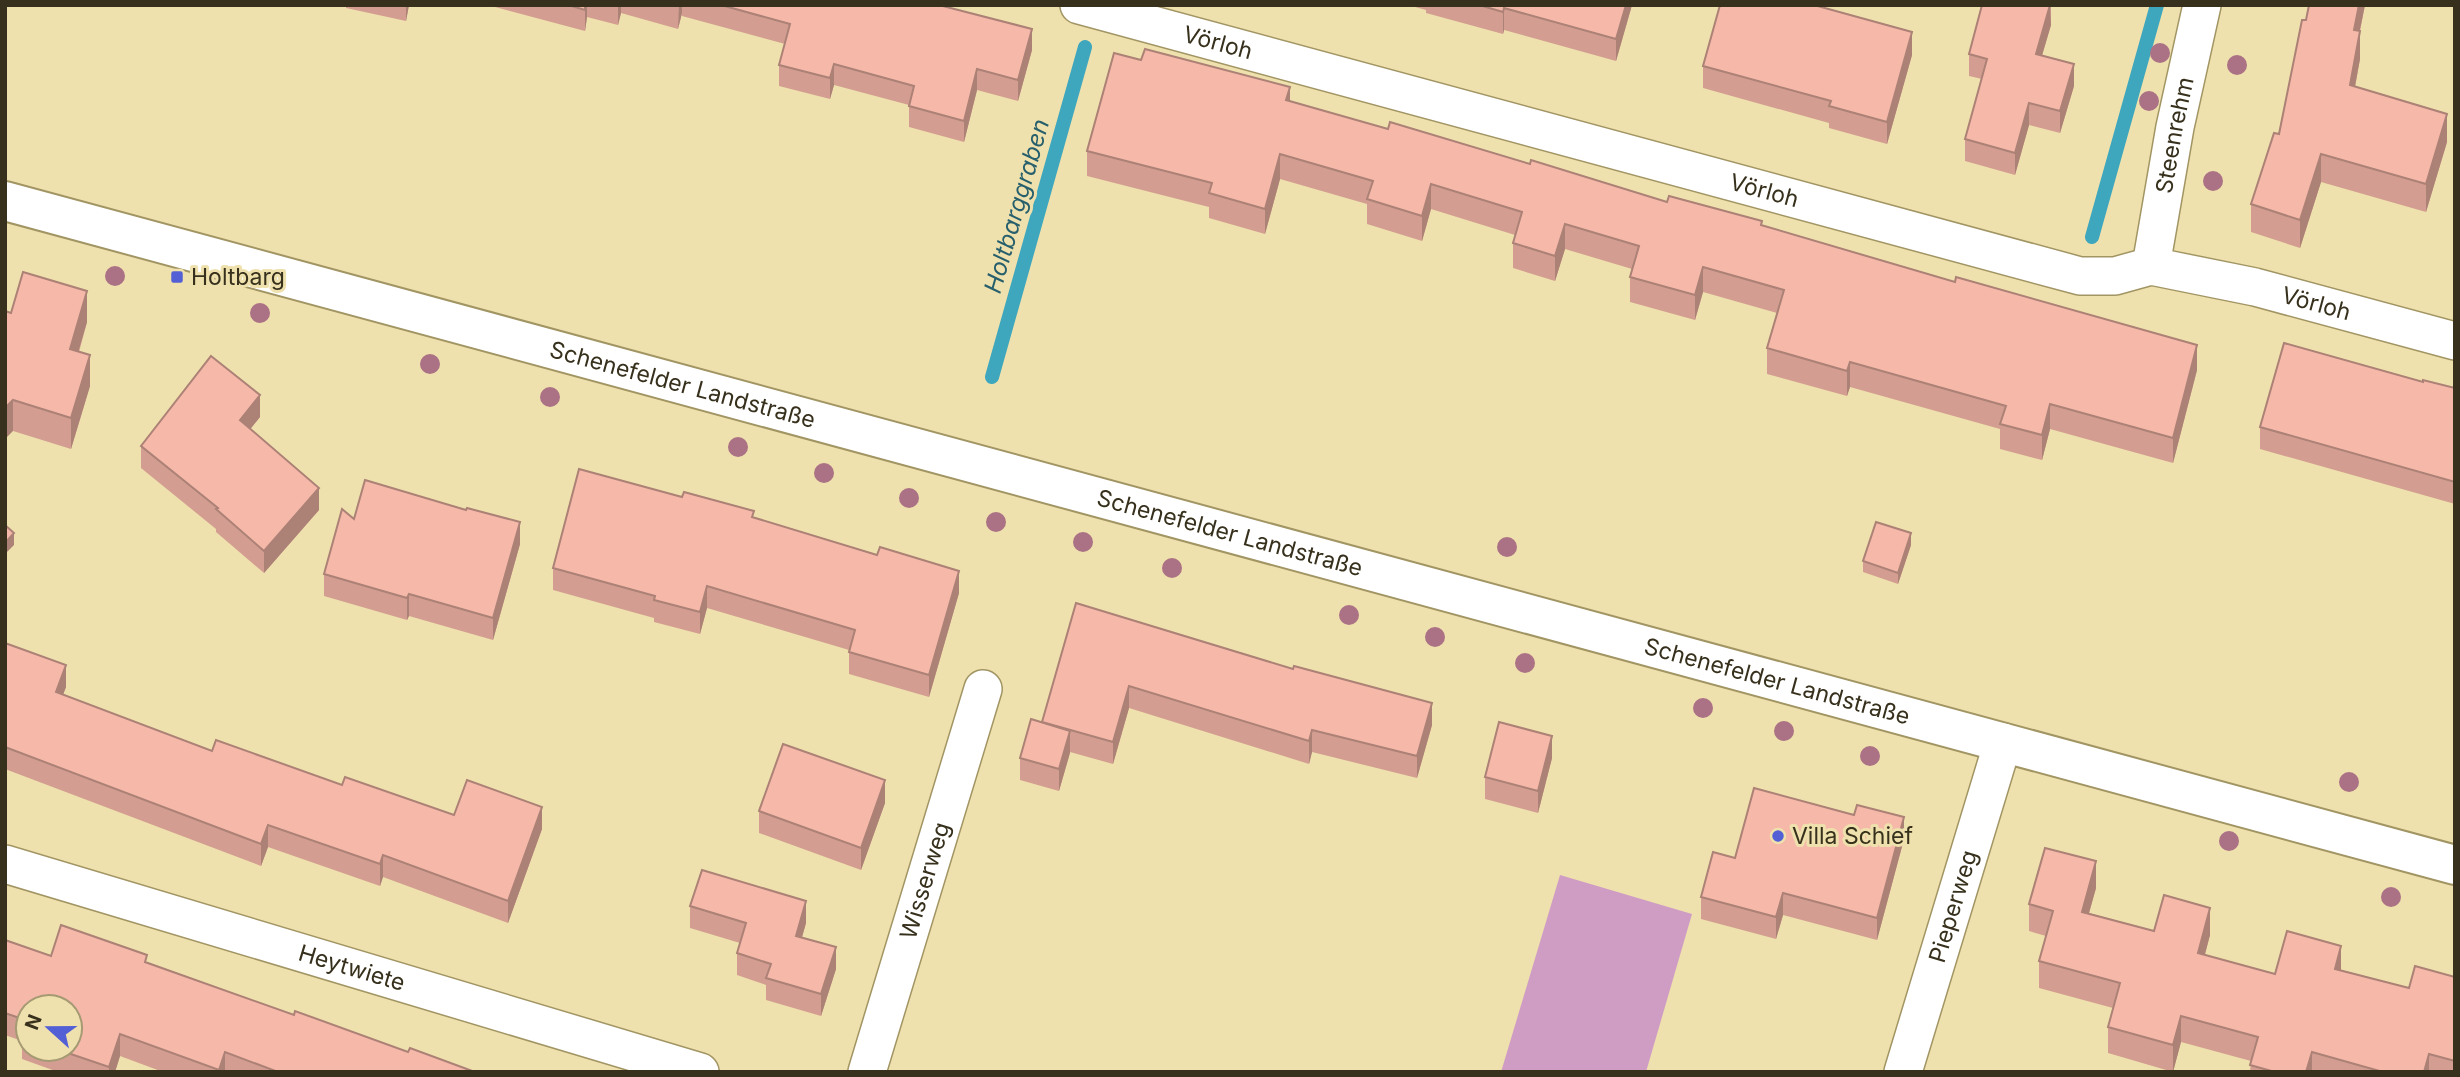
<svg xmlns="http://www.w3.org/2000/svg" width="2460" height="1077" viewBox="0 0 2460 1077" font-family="Inter,sans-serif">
<rect width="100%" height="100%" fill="#efe1ad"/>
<polygon fill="#cf9dc4" points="1560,875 1692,914 1646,1072 1501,1072"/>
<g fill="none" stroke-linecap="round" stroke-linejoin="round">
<g stroke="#3fa7bd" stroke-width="14">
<polyline points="2092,237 2157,5"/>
<polyline points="992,377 1085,47"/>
</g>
<defs>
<g id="minor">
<path id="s1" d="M1079,5l1001,271h35l36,-10 104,21 200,54"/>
<path id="s2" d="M2151,266l24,-139 27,-122"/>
<path id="s3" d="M5,864l695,208"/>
<path id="s4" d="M867,1072l116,-383"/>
<path id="s5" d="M1903,1072l100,-330"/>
</g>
<g id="secondary">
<path id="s6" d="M5,201l2450,664"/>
</g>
</defs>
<use href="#minor" stroke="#a29564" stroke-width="40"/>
<use href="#secondary" stroke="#a29564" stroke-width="42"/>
<use href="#minor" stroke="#fff" stroke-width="37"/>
<use href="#secondary" stroke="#fff" stroke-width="38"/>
</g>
<g fill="#ab7286">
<circle cx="2160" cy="53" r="10"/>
<circle cx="2237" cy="65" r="10"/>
<circle cx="2149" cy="101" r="10"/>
<circle cx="2213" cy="181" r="10"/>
<circle cx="115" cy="276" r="10"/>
<circle cx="260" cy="313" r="10"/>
<circle cx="430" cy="364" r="10"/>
<circle cx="550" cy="397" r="10"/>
<circle cx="738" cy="447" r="10"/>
<circle cx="824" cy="473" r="10"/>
<circle cx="909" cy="498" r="10"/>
<circle cx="996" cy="522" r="10"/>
<circle cx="1083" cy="542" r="10"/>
<circle cx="1507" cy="547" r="10"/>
<circle cx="1172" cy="568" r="10"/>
<circle cx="1349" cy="615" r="10"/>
<circle cx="1435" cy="637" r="10"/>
<circle cx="1525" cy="663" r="10"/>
<circle cx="1703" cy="708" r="10"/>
<circle cx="1784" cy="731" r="10"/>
<circle cx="1870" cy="756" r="10"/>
<circle cx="2349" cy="782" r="10"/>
<circle cx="2229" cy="841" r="10"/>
<circle cx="2391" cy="897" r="10"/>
</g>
<g fill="#d39e91" fill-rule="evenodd">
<polygon points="346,5 409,5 406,21 346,8"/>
<polygon points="495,5 939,5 1032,50 1018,101 977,90 964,142 909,127 909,105 834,85 830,99 779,86 779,65 785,44 682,16 682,13 678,29 621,13 618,25 587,17 585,31 495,7"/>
<polygon points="1408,5 1632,5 1616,61 1504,30 1503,34 1426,13 1426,10"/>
<polygon points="2051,5 2051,25 2042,55 2074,86 2060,133 2029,125 2015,175 1965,161 1965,139 1982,79 1969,76 1969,54"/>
<polygon points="2365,5 2360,31 2360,59 2355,87 2447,142 2426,212 2321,182 2300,248 2251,232 2251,204 2279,134 2306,20"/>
<polygon points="1912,55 1887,144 1829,128 1829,123 1703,88 1703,66"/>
<polygon points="1141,60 1388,129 1530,164 1667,202 1762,225 2197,370 2173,463 2050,429 2042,460 2000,449 2000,429 1850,387 1847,396 1767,374 1767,348 1777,313 1703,292 1695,320 1630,302 1630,277 1632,269 1565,249 1555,281 1513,268 1513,243 1515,235 1431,209 1422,241 1367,224 1367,204 1280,179 1265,234 1209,218 1209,207 1087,176 1087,151"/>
<polygon points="11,313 87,322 79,352 90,386 71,449 13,431"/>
<polygon points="2423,382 2455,388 2455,504 2260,449 2260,427"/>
<polygon points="260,417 250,429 319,510 264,573 216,532 216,529 141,468 141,446"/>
<polygon points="754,517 959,593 929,697 849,674 849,650 707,608 700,634 654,622 654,618 553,590 553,568"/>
<polygon points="354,519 520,544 493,640 409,616 407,620 324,596 324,574"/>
<polygon points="1911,545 1898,584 1863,572 1863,561"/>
<polygon points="1076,603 1432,725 1417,778 1312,752 1309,764 1129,708 1113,764 1070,752 1059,791 1020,780 1020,758 1042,723"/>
<polygon points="5,643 66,687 63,694 212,751 342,785 454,815 542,829 508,923 383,877 380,886 268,847 261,866 5,769"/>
<polygon points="1552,758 1538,813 1485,799 1485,777"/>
<polygon points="885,803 861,870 759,833 759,811"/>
<polygon points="1904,839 1877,940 1783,915 1776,939 1701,919 1701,897 1735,858"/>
<polygon points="2096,888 2089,913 2154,931 2210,935 2205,955 2275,974 2341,970 2409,988 2455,977 2455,1072 2250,1072 2251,1061 2181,1042 2173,1072 2108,1053 2108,1027 2113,1008 2039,988 2039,961 2046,936 2029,931 2029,904"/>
<polygon points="690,906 806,923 802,937 836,969 821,1016 766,1000 766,985 737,975 737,953 740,943 690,928"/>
<path d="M5,940l46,16 96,6 147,53 114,37 67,20h-312l-43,-16 -5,16h-57l-36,-13v-18l-17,-6zM28,1007l42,42h-42z"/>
</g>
<g fill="#ac8176">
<polygon points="406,5 409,5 406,21"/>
<polygon points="585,5 587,5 587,17 585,31"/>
<polygon points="618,5 621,5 621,13 618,25"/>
<polygon points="679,5 682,5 682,13 678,29"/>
<polygon points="1626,5 1632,5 1616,61 1616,39"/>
<polygon points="2050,5 2051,25 2036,76 2036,54"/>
<polygon points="2359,5 2365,5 2354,58 2354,30"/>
<polygon points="1504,8 1504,30 1503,34 1503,12"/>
<polygon points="1032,29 1032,50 1018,101 1018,80"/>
<polygon points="2360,31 2360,59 2350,113 2350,85"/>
<polygon points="1912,32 1912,55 1887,144 1887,122"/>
<polygon points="834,64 834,85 830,99 830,78"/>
<polygon points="2074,64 2074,86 2060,133 2060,111"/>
<polygon points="977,69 977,90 964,142 964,121"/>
<polygon points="1290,87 1290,112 1286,100"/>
<polygon points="2029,103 2029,125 2015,175 2015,153"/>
<polygon points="2447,114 2447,142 2426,212 2426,184"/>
<polygon points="1280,154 1280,179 1265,234 1265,209"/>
<polygon points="2321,154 2321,182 2300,248 2300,220"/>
<polygon points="1431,184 1431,209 1422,241 1422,216"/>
<polygon points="1565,224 1565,249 1555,281 1555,256"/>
<polygon points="1703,267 1703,292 1695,320 1695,295"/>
<polygon points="87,291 87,322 70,380 70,349"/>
<polygon points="2197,345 2197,370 2173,463 2173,438"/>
<polygon points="90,355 90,386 71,449 71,418"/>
<polygon points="1850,362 1850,387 1847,396 1847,371"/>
<polygon points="260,395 260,417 240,442 240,420"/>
<polygon points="13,400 13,431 5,439 5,408"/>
<polygon points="2050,404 2050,429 2042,460 2042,435"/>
<polygon points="319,488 319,510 264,573 264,551"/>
<polygon points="520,522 520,544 493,640 493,618"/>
<polygon points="14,533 14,545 5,554 5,543"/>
<polygon points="1911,533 1911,545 1898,584 1898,573"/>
<polygon points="959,571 959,593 929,697 929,675"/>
<polygon points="707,586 707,608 700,634 700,612"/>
<polygon points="409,594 409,616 407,620 407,598"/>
<polygon points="66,665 66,687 56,714 56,692"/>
<polygon points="1129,686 1129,708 1113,764 1113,742"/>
<polygon points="1432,703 1432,725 1417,778 1417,756"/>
<polygon points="1312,730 1312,752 1309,764 1309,741"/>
<polygon points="1070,731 1070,753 1059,791 1059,769"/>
<polygon points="1552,736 1552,758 1538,813 1538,791"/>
<polygon points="885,780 885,803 861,870 861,848"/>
<polygon points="542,807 542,829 508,923 508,901"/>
<polygon points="1904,817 1904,839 1877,940 1877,918"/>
<polygon points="268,825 268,847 261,866 261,844"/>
<polygon points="383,855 383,877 380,886 380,864"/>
<polygon points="2096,861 2096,888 2082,938 2082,912"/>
<polygon points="1783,893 1783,915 1776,939 1776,917"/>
<polygon points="806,901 806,923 796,958 796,936"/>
<polygon points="2210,908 2210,935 2198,979 2198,953"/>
<polygon points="2341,946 2341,973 2335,969"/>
<polygon points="836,947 836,969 821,1016 821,994"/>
<polygon points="2181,1016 2181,1042 2173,1072 2173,1045"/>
<polygon points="120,1034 120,1056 115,1072 109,1072 109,1067"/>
<polygon points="225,1052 225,1072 219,1072 219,1070"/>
<polygon points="2312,1052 2312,1072 2306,1072"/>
<polygon points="2429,1054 2429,1072 2424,1072"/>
</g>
<g fill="#f5b8a9" stroke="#ac8176" stroke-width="2">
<polygon points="568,5 585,5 585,10"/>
<polygon points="721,5 939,5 1032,29 1018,80 977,69 964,121 909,106 914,86 834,64 830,78 779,65 790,24"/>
<polygon points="1479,5 1626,5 1616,39 1504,8 1503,12"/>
<polygon points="1720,5 1814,5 1912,32 1887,122 1829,106 1831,101 1703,66"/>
<polygon points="1982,5 2050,5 2036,54 2074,64 2060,111 2029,103 2015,153 1965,139 1987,59 1969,54"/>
<polygon points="2309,5 2359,5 2354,30 2360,31 2350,85 2447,114 2426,184 2321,154 2300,220 2251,204 2274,133 2279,134 2302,20 2306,20"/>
<polygon points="1145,49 1290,87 1286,100 1388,129 1390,122 1530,164 1531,160 1667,202 1669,196 1762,221 1761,225 1955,282 1956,277 2197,345 2173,438 2050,404 2042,435 2000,424 2006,406 1850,362 1847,371 1767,348 1784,290 1703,267 1695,295 1630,277 1639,246 1565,224 1555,256 1513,243 1522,212 1431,184 1422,216 1367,199 1373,181 1280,154 1265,209 1209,193 1212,183 1087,151 1114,53 1141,60"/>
<polygon points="23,272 87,291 70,349 90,355 71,418 13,400 5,408 5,311 11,313"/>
<polygon points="2284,343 2423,382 2423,380 2455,388 2455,482 2260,427"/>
<polygon points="211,356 260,395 240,420 319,488 264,551 216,509 218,508 141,446"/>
<polygon points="579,469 682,497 684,492 754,511 752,517 877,555 880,547 959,571 929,675 849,652 855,630 707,586 700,612 654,600 655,596 553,568"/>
<polygon points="365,480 466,510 467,508 520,522 493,618 409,594 407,598 324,574 342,509 354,519"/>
<polygon points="1876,522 1911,533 1898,573 1863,561"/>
<polygon points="5,525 14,533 5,543"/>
<polygon points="1076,603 1293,669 1294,666 1432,703 1417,756 1312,730 1309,741 1129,686 1113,742 1042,722"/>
<polygon points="5,643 66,665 56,692 212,751 216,740 342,785 345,777 454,815 467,780 542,807 508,901 383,855 380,864 268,825 261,844 5,747"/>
<polygon points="1031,719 1070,731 1059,769 1020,758"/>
<polygon points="1499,722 1552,736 1538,791 1485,777"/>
<polygon points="783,744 885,780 861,848 759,811"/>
<polygon points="1754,788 1854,815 1857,805 1904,817 1877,918 1783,893 1776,917 1701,897 1713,852 1735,858"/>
<polygon points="2045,848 2096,861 2082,912 2154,931 2164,895 2210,908 2198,953 2275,974 2287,931 2341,946 2335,969 2409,988 2415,966 2455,977 2455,1061 2429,1054 2424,1072 2383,1072 2312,1052 2306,1072 2275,1072 2250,1065 2258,1037 2181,1016 2173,1045 2108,1027 2120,983 2039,961 2053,911 2029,904"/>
<polygon points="702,870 806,901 796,936 836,947 821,994 766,978 771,964 737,953 746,923 690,906"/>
<polygon points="61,925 147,955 145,962 294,1015 295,1011 408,1052 410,1048 475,1072 278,1072 225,1052 219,1070 120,1034 109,1067 56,1049 70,1049 70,1007 28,1007 28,1021 5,1013 5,940 51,956"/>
<polygon points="28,1021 28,1039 22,1037"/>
</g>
<g fill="#535fd5" stroke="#efe1ad" stroke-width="2.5">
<rect x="170" y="270" width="14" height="14" rx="3.5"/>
<circle cx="1778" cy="836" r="7"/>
</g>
<g text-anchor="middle" stroke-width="6" stroke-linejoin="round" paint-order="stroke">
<g font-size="23" fill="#36301c" stroke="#efe1ad">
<text dy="8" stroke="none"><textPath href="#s1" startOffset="144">Vörloh</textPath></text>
<text dy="8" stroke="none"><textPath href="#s2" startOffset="133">Steenrehm</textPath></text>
<text dy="8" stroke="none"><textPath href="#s1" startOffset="710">Vörloh</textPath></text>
<text dy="8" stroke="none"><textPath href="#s1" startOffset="1279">Vörloh</textPath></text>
<text dy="8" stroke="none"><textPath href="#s6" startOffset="702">Schenefelder Landstraße</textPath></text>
<text dy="8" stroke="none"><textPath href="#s6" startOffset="1269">Schenefelder Landstraße</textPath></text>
<text dy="8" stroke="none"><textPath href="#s6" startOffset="1836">Schenefelder Landstraße</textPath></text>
<text dy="8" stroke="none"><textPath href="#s4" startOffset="200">Wisserweg</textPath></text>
<text dy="8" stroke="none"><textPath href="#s5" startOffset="173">Pieperweg</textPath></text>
<text dy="8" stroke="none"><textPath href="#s3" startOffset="362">Heytwiete</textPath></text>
</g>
<g font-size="23" fill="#36301c" stroke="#efe1ad" text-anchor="start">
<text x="191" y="285">Holtbarg</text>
<text x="1792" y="844">Villa Schief</text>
</g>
<g font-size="24" font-style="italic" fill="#275f6c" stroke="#efe1ad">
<text transform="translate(1017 206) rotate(-74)" y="8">Holtbarggraben</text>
</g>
</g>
<rect width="2460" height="1077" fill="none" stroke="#36301c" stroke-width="14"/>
<g transform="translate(49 1028) rotate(291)"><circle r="33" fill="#efe1ad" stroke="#a59a73" stroke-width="2"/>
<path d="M0-5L12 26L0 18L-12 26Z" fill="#535fd5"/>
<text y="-10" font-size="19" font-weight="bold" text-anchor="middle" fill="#36301c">N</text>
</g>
</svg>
